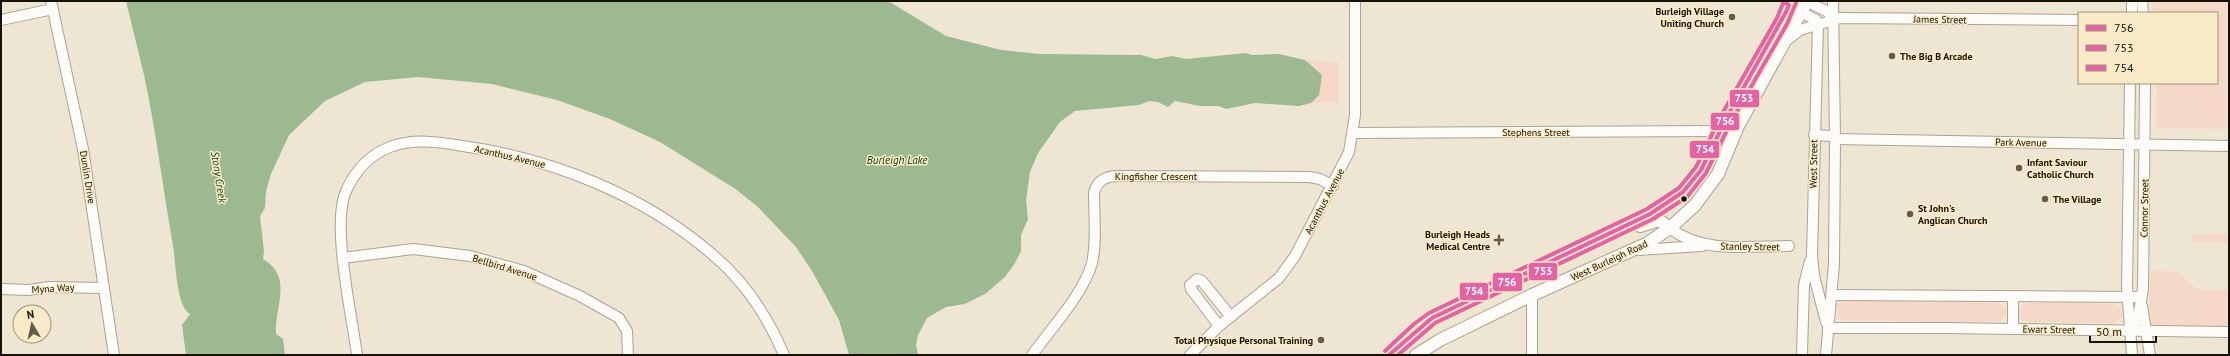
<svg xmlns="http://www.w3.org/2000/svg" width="2230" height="356" viewBox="0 0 2230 356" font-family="'PT Sans',sans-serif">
<rect width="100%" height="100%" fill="#eee6d2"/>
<g fill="#f5d8c8">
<polygon points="2152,1 2229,1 2229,129 2156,128 2157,83 2217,83 2217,13 2154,13"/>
<polygon points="1305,60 1339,62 1339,103 1311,103 1319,95 1312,67"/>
<rect x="2192" y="234" width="37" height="8"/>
<polygon points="2150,270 2177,272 2197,289 2229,290 2229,326 2149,327"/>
<polygon points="1846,300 1999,303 2006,308 2006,314 2001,321 1943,322 1843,320 1838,316 1838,305"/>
<polygon points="2030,303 2114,304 2120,307 2123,316 2115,323 2028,322 2020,318 2019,313 2022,306"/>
</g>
<path fill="#9cb992" d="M126,1h762l58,35 55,14 39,4 101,1 15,4 16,-3 14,3 60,-6 6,2 27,-1 26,6 17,15 -3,20 -8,8 -12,3 -44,-3 -29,6 -7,-3h-19l-25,-5 -7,6 -10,-5 -9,-1 -10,4 -64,6 -15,11 -22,31 -8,19 -4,28 2,19 -7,16v16l-6,12 -10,14 -20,17 -20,10 -19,3 -19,11 -9,17 -2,10 2,10h-69l-10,-35 -27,-49 -16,-24 -39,-41 -23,-18 -74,-46 -50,-23 -53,-19 -65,-16 -74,-7 -53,5 -40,19 -36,34 -18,39 -5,17 -1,17 -5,8 4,35 -1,8c31,18 11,48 13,75l7,5 2,16h-99l-4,-30 8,-11c-14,-8 -14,-52 -17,-68 -10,-57 -17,-115 -29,-171 -6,-25 -12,-49 -18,-74z"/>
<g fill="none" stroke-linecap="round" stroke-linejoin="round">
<defs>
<g id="minor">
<polyline points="51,1 83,149 114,355"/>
<polyline points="1806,1 1828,12 1833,19"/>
<polyline points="2142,1 2143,13"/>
<polyline points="1801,12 1816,20 1818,23 1812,255 1814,276 1826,322"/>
<polyline points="2132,13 2132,1"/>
<polyline points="1,20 53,9"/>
<polyline points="1787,40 1800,30 1840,18 2079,20"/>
<polyline points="2130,83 2127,288 2132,355"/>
<polyline points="1353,133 1720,131"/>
<polyline points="1814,135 1831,136 1835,139 2229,146"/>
<path d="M1670,228c32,26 80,18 119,18"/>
<polyline points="1638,250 1702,246"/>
<polyline points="343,258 413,249 470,256 524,271 580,296 619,318 627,331 628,355"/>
<polyline points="1,289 28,290 49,287 104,288"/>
<polyline points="1832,295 2141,297"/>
<polyline points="2142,306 2150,355"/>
<polyline points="1219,326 1191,289 1190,285 1197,279 1202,281 1231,317"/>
<polyline points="1828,328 1943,328 2229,332"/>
<polyline points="2013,329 2013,297"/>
<polyline points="2131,331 2138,317 2143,289 2145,83"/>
<polyline points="1802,352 1804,285 1810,261"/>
<path d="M357,355c-5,-39 -26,-131 -11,-164 9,-20 23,-36 44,-44 24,-9 49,-5 73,-1 90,13 181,49 250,109 32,27 55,62 71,100"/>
<path d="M1032,355c18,-25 52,-62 60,-92 5,-22 2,-47 2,-70 3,-13 12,-17 25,-17l190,1 11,2 13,7"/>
<polyline points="1190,355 1219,326 1279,278 1295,256 1349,152 1355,115 1355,1"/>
<polyline points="1532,355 1532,295"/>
<polyline points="1826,355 1834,264 1835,139 1833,1"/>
</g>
<g id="major">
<polyline points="1640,226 1659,220 1670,228"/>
<polyline points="1389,355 1418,328 1432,318 1650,214 1683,192 1701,170 1727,117 1782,21 1791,1"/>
<polyline points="1416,355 1440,340 1532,295 1646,244 1670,228 1695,205 1718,174 1738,126 1807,1"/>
</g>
</defs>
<use href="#minor" stroke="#a9a394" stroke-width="12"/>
<use href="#major" stroke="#a9a394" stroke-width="14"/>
<use href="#minor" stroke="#fcfbf8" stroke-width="10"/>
<use href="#major" stroke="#fcfbf8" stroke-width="12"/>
<defs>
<polyline id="bus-1" points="1389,355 1432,318 1650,214 1683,192 1701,170 1727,117 1786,12 1789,5 1783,1"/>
<polyline id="bus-2" points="1398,355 1435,323 1653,219 1687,197 1706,173 1732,120 1787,24 1796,3"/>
<polyline id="bus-3" points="1385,351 1414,324 1429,313 1647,209 1679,188 1696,167 1722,114 1777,18 1784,1"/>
</defs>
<use href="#bus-1" stroke="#f9ebc7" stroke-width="7"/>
<use href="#bus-2" stroke="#f9ebc7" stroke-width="7"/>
<use href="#bus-3" stroke="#f9ebc7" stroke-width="7"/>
<use href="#bus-1" stroke="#e463a4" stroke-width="4"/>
<use href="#bus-2" stroke="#e463a4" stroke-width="4"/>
<use href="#bus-3" stroke="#e463a4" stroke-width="4"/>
</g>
<g fill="#625c4d" stroke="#f9ebc7" stroke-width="1.5">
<circle cx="1732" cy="17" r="4"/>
<circle cx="1892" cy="56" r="4"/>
<circle cx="2019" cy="168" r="4"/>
<circle cx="2045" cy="199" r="4"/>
<circle cx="1910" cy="214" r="4"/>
<path d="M1497 234h4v4h4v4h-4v4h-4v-4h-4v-4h4z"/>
<circle cx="1321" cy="340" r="4"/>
</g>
<circle fill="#171206" stroke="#f9ebc7" stroke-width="1.5" cx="1684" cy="199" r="3.5"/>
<g text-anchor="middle" stroke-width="3" stroke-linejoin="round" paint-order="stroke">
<g font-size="10" font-weight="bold" fill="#171206" stroke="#f9ebc7" text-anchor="start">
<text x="1724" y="15" text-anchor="end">Burleigh Village<tspan x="1724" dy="12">Uniting Church</tspan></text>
<text x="1900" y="60">The Big B Arcade</text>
<text x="2027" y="166">Infant Saviour<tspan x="2027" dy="12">Catholic Church</tspan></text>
<text x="2053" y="203">The Village</text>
<text x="1918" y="212">St John's<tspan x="1918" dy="12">Anglican Church</tspan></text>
<text x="1490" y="238" text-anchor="end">Burleigh Heads<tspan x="1490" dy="12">Medical Centre</tspan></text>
<text x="1313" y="344" text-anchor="end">Total Physique Personal Training</text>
</g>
<g font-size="10" fill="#171206" stroke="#f9ebc7">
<text transform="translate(1940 19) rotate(1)" y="4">James Street</text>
<text x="1536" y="136">Stephens Street</text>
<text transform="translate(2021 142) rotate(1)" y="4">Park Avenue</text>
<text transform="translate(510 156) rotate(13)" y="4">Acanthus Avenue</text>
<text transform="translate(1813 164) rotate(-89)" y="4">West Street</text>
<text x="1156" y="180">Kingfisher Crescent</text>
<text transform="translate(88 177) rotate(81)" y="4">Dunlin Drive</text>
<text transform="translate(1324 201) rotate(-62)" y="4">Acanthus Avenue</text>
<text transform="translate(2144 208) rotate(-89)" y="4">Connor Street</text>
<text transform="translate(1750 246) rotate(1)" y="4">Stanley Street</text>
<text transform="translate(1609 260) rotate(-25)" y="4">West Burleigh Road</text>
<text transform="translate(505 267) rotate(17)" y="4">Bellbird Avenue</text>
<text transform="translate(53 288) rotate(-3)" y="4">Myna Way</text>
<text transform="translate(2049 329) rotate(1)" y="4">Ewart Street</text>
</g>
<g font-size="11" font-style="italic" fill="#083909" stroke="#f9ebc7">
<text x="897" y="164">Burleigh Lake</text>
<text transform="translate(219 177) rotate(81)" y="4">Stony Creek</text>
</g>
</g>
<g stroke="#f9ebc7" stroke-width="1.5">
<rect x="1729" y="89" width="31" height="19" rx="4" fill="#e463a4"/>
<rect x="1710" y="112" width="30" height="19" rx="4" fill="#e463a4"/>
<rect x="1689" y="140" width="31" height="19" rx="4" fill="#e463a4"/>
<rect x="1528" y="262" width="30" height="19" rx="4" fill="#e463a4"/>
<rect x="1492" y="272" width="31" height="20" rx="4" fill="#e463a4"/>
<rect x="1459" y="282" width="30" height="19" rx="4" fill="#e463a4"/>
</g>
<g font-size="11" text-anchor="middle" font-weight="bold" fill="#fff">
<text x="1744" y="102">753</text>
<text x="1725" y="125">756</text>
<text x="1705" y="153">754</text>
<text x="1543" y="275">753</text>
<text x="1507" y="286">756</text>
<text x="1474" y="295">754</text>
</g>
<rect width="2230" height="356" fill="none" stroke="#171206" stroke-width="4"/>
<rect x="2078" y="12" width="140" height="72" fill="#f9ebc7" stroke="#9f947a"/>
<rect x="2086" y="25" width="20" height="6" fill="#e463a4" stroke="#9f947a"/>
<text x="2114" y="32" font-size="12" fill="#171206">756</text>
<rect x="2086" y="45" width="20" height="6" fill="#e463a4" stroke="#9f947a"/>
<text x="2114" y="52" font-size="12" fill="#171206">753</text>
<rect x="2086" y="65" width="20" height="6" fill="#e463a4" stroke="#9f947a"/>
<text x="2114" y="72" font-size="12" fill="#171206">754</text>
<g transform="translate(32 324) rotate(351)"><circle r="19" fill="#f9ebc7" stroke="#9f947a"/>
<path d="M0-3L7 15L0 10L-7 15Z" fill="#625c4d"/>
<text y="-6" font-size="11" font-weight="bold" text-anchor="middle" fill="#171206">N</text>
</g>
<path d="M2090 336v6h66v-6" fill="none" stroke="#171206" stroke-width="2"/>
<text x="2096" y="336" font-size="12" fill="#171206" stroke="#f9ebc7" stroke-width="3" paint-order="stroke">50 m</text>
</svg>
